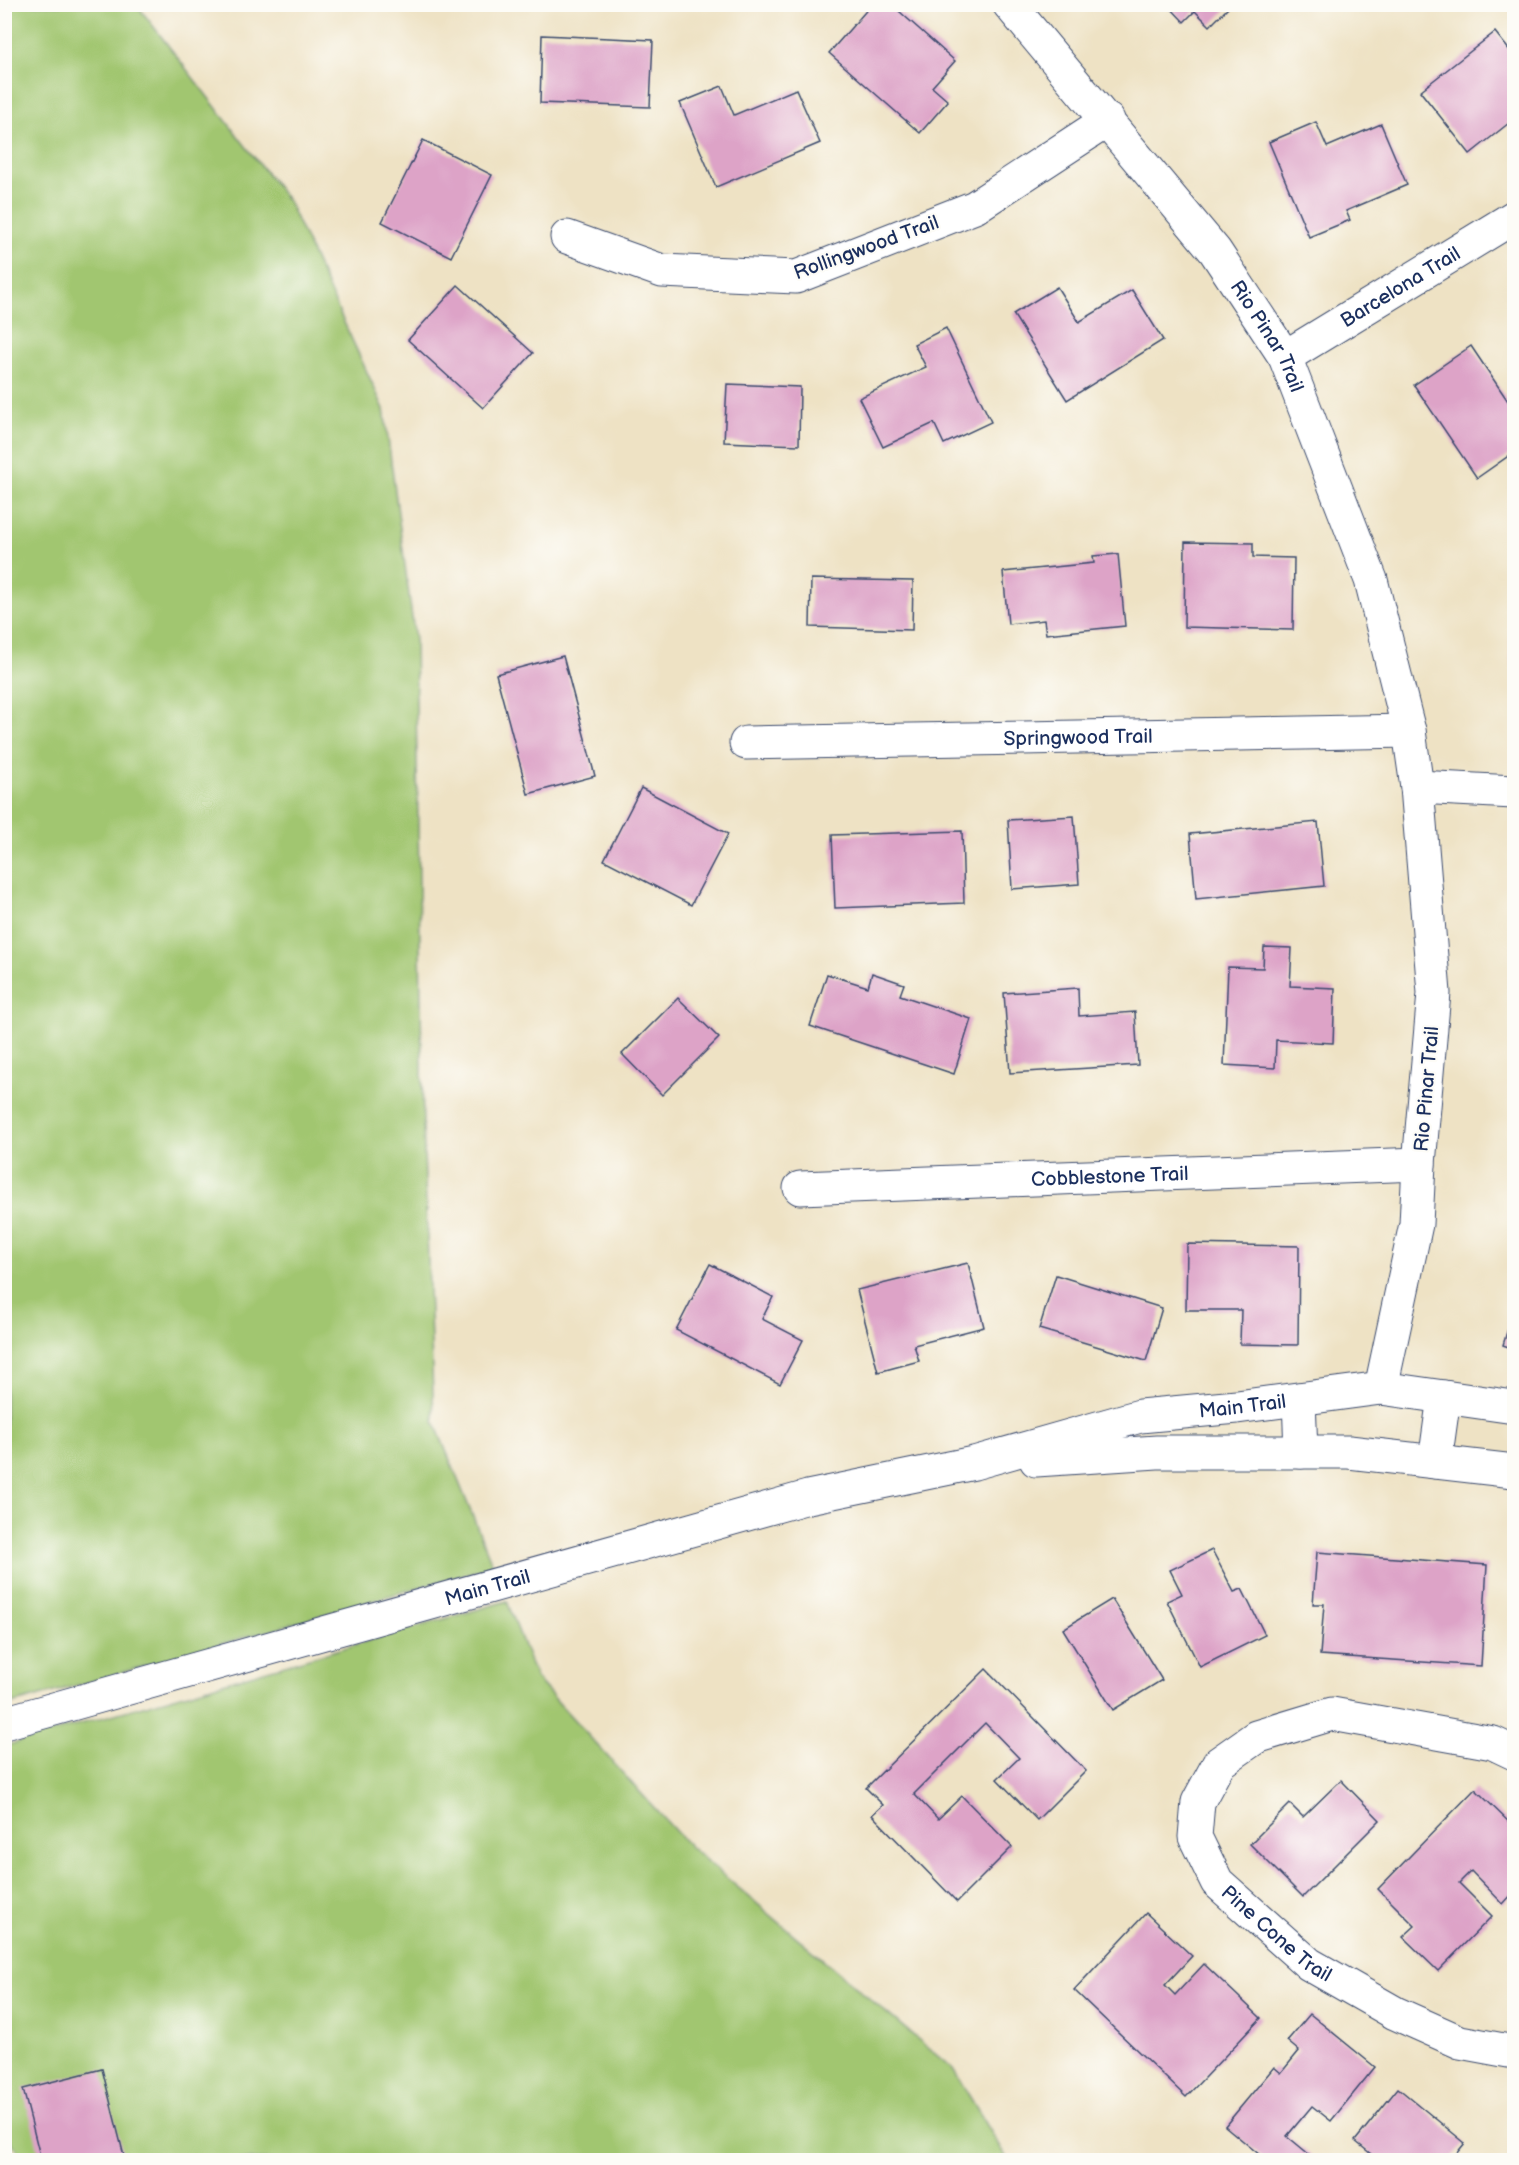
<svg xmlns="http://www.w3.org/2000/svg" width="1519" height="2165" viewBox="0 0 1519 2165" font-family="'Balsamiq Sans',sans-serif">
<rect width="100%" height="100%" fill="#fdfcf7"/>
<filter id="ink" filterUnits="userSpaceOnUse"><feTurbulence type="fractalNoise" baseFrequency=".0167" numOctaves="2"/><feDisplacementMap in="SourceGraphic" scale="12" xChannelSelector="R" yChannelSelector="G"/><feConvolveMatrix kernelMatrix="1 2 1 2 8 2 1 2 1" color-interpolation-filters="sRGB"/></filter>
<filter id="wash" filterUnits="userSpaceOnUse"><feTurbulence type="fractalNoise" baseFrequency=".008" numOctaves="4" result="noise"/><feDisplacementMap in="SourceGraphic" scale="24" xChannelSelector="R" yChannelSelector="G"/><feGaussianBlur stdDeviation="1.35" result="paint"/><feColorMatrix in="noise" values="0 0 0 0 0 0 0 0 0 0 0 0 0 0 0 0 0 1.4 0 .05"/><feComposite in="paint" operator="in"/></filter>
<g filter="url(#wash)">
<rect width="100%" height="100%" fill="#eee2c4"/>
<g fill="#a1c670" stroke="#5e7a67" stroke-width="1.5">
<polygon points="5,5 137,5 288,201 384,409 415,640 423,1125 434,1421 493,1566 5,1706"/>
<polygon points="507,1601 536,1678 690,1847 953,2069 1008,2160 25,2160 4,2133 4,1746"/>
</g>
<g id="blocks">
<g fill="#dda3c7">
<polygon points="872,4 891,4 955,61 932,87 948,101 920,133 829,53"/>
<polygon points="1167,4 1232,4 1210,26 1195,11 1184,22"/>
<polygon points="1495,32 1514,56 1514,119 1470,154 1420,91"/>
<polygon points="542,35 653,40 650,107 540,103"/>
<polygon points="722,86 734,115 796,89 820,143 716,187 680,103"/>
<polygon points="1316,122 1327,147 1381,124 1407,185 1346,211 1350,220 1309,237 1269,142"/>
<polygon points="423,140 492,175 451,257 382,222"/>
<polygon points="458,285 533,353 483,408 408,340"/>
<polygon points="1057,287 1079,322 1132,290 1163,340 1067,400 1013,314"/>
<polygon points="946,328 991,422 944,444 934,423 883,447 859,398 926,367 914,344"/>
<polygon points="1471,346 1514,410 1514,452 1477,478 1414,385"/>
<polygon points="727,384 800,387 799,445 724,442"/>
<polygon points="1185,542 1253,543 1253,557 1294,558 1293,630 1184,627"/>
<polygon points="1118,554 1125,626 1046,634 1044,620 1008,624 1003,572 1094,563 1093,556"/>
<polygon points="811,579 913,581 912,630 810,627"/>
<polygon points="1514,623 1514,666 1511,666 1509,624"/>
<polygon points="563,656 595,776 528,794 496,674"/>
<polygon points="641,788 728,834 691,905 604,860"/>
<polygon points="1074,816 1079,884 1012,889 1008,820"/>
<polygon points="1318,822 1324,886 1196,899 1190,834"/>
<polygon points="962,831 964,903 835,908 832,835"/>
<polygon points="1264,947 1292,948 1290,986 1335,988 1333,1043 1276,1040 1275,1068 1224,1065 1228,967 1263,968"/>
<polygon points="872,973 904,984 900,995 971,1019 954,1074 810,1026 827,974 868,987"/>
<polygon points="1078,988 1079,1016 1135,1012 1138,1065 1010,1073 1004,993"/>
<polygon points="678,998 719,1038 662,1095 622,1054"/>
<polygon points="1187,1244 1299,1246 1298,1345 1240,1344 1241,1310 1186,1310"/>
<polygon points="968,1263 984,1327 914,1345 919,1361 878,1372 857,1290"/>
<polygon points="710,1264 773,1297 762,1319 803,1340 780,1384 676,1330"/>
<polygon points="1056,1275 1162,1308 1146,1361 1039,1329"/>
<polygon points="1514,1309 1514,1349 1503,1345"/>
<polygon points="1212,1550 1234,1592 1242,1589 1265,1635 1200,1667 1167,1601 1182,1594 1170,1570"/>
<polygon points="1317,1552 1487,1565 1481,1666 1320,1655 1324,1604 1313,1604"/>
<polygon points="1112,1599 1162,1680 1113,1710 1063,1629"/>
<polygon points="986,1669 1086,1771 1037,1820 997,1779 1019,1758 985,1723 914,1794 938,1819 962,1796 1012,1847 957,1902 872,1815 883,1805 866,1788"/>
<polygon points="1341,1780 1380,1820 1303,1897 1250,1844 1290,1804 1303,1817"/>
<polygon points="1475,1789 1514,1827 1514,1892 1503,1904 1471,1871 1459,1883 1492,1916 1438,1971 1403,1937 1415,1926 1378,1889"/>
<polygon points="1146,1913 1192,1956 1165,1985 1175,1995 1204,1964 1261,2018 1186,2097 1074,1990"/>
<polygon points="1310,2014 1375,2067 1331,2121 1312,2106 1287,2136 1316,2160 1266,2160 1225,2126 1274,2067 1281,2073 1299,2051 1287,2041"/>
<polygon points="102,2069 125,2160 41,2160 23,2089"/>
<polygon points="1398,2088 1465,2143 1451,2160 1366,2160 1371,2154 1355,2141"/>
</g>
</g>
</g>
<g filter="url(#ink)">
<use href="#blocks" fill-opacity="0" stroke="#3b4a6d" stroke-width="1.5"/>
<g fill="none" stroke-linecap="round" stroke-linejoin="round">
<defs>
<g id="minor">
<path id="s1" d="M1009,4l206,247 70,106 86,223 38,151 8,56 17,206 -15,171 -3,60 -35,164"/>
<polyline points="567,237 662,271 796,277 975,207 1108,120"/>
<path id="s2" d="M1285,357l229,-140"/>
<path id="s3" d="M746,743l663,-12"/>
<polyline points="1417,787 1514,792"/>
<path id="s4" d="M800,1188l619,-24"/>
<polyline points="1299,1399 1301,1452"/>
<polyline points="1036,1460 1157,1452 1349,1452 1514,1471"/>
<polyline points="1435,1462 1444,1397"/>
<path id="s5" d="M4,1723l804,-226 166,-34 166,-47 97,-9 144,-19 133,19"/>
<path id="s6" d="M1514,1753l-21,-10 -161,-29 -76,23 -37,26 -21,39 -3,35 22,45 92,82 86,49 65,29 54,10"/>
</g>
</defs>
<use href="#minor" stroke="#3b4a6d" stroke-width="35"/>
<use href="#minor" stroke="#fff" stroke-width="33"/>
</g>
</g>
<g text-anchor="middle" stroke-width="4.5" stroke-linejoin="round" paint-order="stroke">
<g font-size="20" fill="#1b2f5e" stroke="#fdfcf7">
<text transform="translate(866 247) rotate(-20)" y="7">Rollingwood Trail</text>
<text dy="7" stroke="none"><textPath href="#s2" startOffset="135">Barcelona Trail</textPath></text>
<text dy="7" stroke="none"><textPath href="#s1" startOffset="422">Rio Pinar Trail</textPath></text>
<text dy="7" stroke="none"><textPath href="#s3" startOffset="332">Springwood Trail</textPath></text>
<text transform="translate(1426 1089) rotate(-85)" y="7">Rio Pinar Trail</text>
<text dy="7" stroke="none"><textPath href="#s4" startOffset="310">Cobblestone Trail</textPath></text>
<text dy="7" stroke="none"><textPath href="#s5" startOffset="1280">Main Trail</textPath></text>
<text dy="7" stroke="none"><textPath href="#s5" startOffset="502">Main Trail</textPath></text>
<text dy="7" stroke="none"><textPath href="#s6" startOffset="520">Pine Cone Trail</textPath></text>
</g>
</g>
<rect width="1519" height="2165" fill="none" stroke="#fdfcf7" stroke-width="24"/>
</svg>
